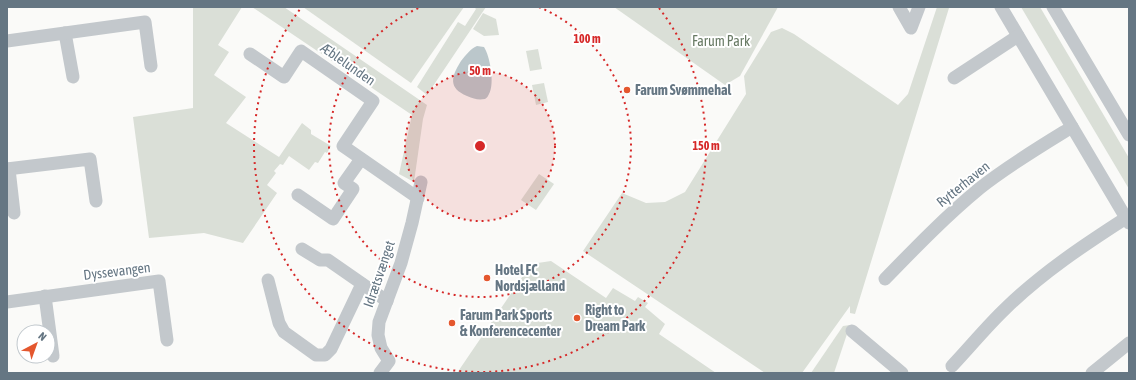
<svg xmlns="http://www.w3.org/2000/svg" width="1136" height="380" viewBox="0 0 1136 380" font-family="'Asap Condensed',sans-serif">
<rect width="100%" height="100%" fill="#fafaf8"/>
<g fill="#dadfd7">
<polygon points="193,7 242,7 218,45 229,52 214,75 246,97 226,123 279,157 302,123 311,130 311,134 331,146 327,153 325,152 318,163 315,162 309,170 289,156 283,165 280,164 274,171 276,173 267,185 277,193 243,243 204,233 149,238 133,117 193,108"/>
<polygon points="252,7 284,7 427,105 423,119 414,182 399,174 412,115"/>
<polygon points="303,7 464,7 411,83"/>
<polygon points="474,7 486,7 427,95 417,87 458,22 465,26 476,9"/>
<polygon points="614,7 778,7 740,76 725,85"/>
<polygon points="937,7 949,7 949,8 855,314 850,313 850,306 802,373 765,373 583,251 622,193 646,203 665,202 685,192 746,94 744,76 771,32 782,28 794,34 898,105 908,94"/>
<polygon points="1021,7 1040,7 1129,158 1129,189"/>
<polygon points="483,13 496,19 499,35 484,36 473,29"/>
<polygon points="538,49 542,69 530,71 526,51"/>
<polygon points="544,83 548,102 536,105 532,85"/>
<polygon points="539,174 554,184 536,210 521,200"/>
<polygon points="551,261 606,298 613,288 635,301 638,297 648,303 645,307 665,324 659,334 716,373 457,373 531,264"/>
<polygon points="850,325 834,373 811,373 843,326"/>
</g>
<path fill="#bbc7cb" d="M477,46l7,1c6,9 11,37 5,47 -1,2 -2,4 -4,5 -7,1 -11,0 -18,-3 -19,-8 -16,-19 -6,-35 5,-6 9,-12 16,-15z"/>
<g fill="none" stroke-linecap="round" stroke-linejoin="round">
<g stroke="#c3c8cc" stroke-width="13">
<polyline points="899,7 911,28 919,7"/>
<polyline points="1001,7 1129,223"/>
<polyline points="1053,7 1129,135"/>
<polyline points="65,33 73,77"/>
<polyline points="7,41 145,22 151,66"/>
<polyline points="250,54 284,77 301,51 373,101 343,146 418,198"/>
<polyline points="954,78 1018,36"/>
<polyline points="7,169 90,159 96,201"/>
<polyline points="9,169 14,213"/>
<polyline points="298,195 333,219 353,189 344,183 361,159"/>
<polyline points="302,249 320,260 328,260 387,301"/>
<path d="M885,279c31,-32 61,-63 95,-91 29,-23 61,-42 92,-61"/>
<polyline points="268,280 279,323 284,332 316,355 325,355 331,349 362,284"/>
<polyline points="45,296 53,356"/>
<polyline points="7,302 159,281 167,340"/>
<polyline points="852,331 902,373"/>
<path d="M952,366c18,-19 35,-40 54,-58 36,-35 78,-63 120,-90"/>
<polyline points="380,373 389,361 381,348 378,335 379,322 401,263 412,223 421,182"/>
<polyline points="1092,373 1129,343"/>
</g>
</g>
<circle cx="480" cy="146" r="75" fill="#d62828" fill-opacity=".12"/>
<g fill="none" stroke="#d62828" stroke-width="2" stroke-dasharray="2 4">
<circle cx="480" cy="146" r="75"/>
<path d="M539 7A151 151 0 1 1 421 7"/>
<path d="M659 8A226 226 0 1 1 301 8"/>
</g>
<g fill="#e4572e" stroke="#fff" stroke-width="1.5">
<circle cx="627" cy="90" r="4"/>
<circle cx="487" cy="278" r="4"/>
<circle cx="577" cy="318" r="4"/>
<circle cx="452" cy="323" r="4"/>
</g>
<g text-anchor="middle" stroke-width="4" stroke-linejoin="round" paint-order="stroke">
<g font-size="14" fill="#687a64" stroke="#fff">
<text x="721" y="46">Farum Park</text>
</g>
<g font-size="14" fill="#657683" stroke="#fff">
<text transform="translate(348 64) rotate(35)" y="5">Æblelunden</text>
<text transform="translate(963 184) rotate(-39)" y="5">Rytterhaven</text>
<text transform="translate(117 271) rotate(-7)" y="5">Dyssevangen</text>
<text transform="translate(379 274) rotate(-71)" y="5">Idrætsvænget</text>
</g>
<g font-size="14" font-weight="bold" fill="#657683" stroke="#fff" text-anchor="start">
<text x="635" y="95">Farum Svømmehal</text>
<text x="495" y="275">Hotel FC<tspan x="495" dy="16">Nordsjælland</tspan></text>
<text x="585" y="315">Right to<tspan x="585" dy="16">Dream Park</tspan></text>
<text x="460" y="320">Farum Park Sports<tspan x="460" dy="16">&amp; Konferencecenter</tspan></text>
</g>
</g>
<circle cx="480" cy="146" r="6" fill="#d62828" stroke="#fff" stroke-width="2"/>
<g font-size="12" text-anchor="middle" font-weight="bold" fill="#d62828" stroke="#fff" stroke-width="4" stroke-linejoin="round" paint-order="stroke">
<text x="587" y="43">100 m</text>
<text x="480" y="75">50 m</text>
<text x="706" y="150">150 m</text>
</g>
<rect width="1136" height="380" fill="none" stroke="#657683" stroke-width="16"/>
<g transform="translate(36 344) rotate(41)"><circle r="19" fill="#ffffff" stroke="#c1c8cd"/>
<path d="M0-3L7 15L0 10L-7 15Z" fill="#e4572e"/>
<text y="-6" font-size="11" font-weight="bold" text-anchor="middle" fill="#657683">N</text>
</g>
</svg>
